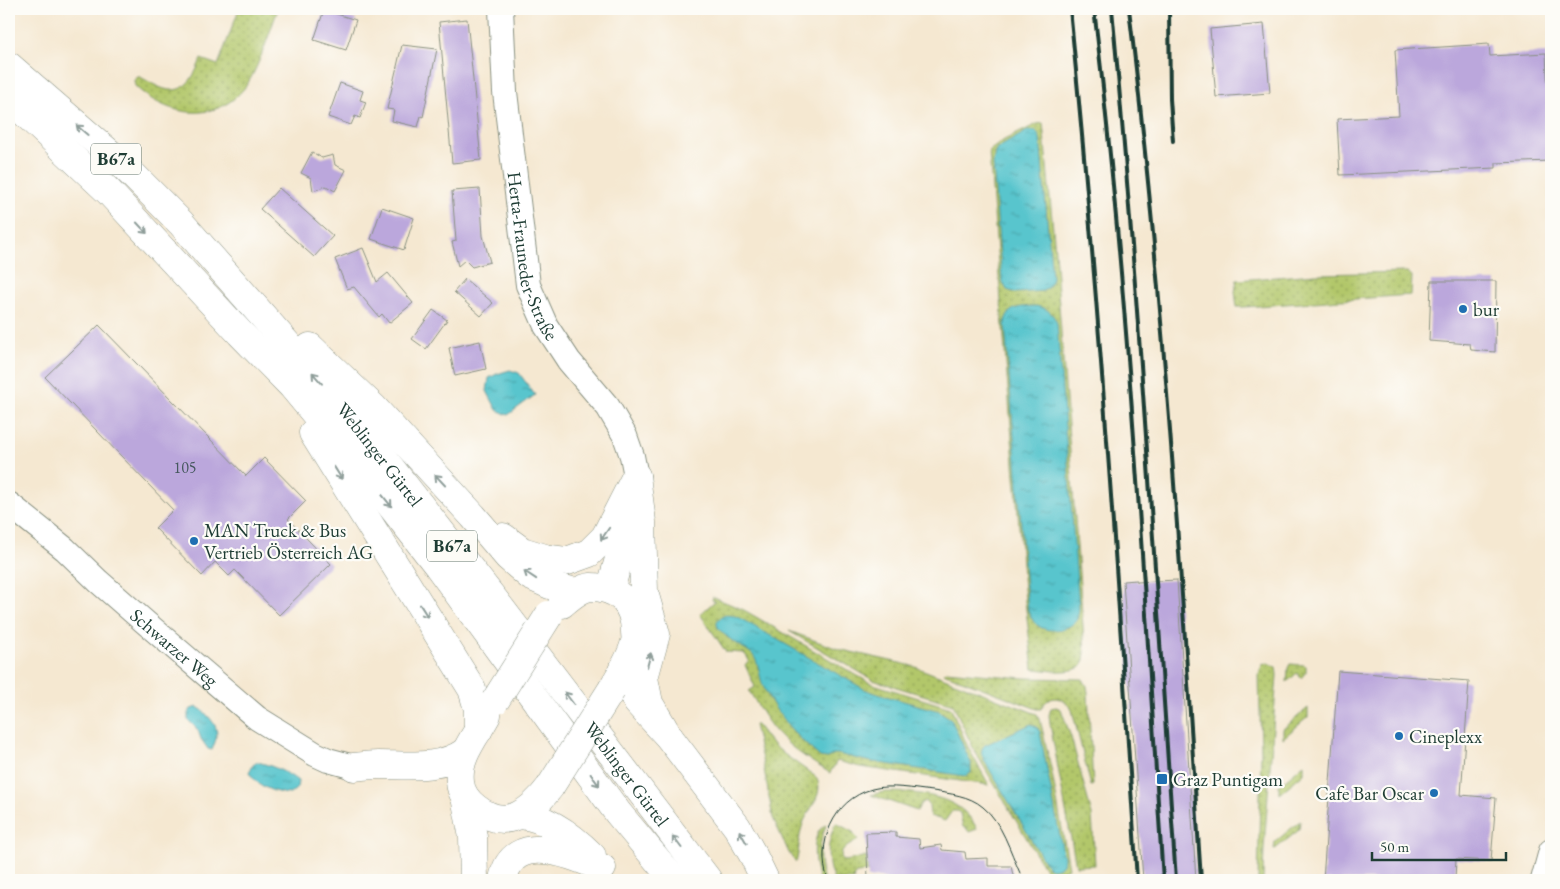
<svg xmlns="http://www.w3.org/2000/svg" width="1560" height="889" viewBox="0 0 1560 889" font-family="'EB Garamond',serif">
<defs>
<pattern id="grass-dots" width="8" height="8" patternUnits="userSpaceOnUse" patternTransform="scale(1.25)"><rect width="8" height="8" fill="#b2c76b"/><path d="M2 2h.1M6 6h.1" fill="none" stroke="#90a359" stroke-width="1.8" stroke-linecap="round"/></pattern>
<pattern id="water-ripples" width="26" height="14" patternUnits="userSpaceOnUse" patternTransform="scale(1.25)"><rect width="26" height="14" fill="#58c5cd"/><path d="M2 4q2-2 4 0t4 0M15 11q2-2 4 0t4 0" fill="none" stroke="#48a1a7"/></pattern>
</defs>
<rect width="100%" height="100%" fill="#fdfcf7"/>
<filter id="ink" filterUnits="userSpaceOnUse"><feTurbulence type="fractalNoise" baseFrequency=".02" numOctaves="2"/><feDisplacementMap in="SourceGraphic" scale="10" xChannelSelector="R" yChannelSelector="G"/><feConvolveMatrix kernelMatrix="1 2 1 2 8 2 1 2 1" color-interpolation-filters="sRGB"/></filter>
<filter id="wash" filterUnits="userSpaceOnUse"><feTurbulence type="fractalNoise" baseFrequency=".0096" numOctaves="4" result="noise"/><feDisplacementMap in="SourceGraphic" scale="20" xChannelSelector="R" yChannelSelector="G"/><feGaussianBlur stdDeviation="1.12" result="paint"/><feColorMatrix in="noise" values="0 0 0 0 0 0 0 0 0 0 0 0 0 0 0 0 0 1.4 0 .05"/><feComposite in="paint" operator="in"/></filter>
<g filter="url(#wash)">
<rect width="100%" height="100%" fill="#f5e8d1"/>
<g fill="url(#grass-dots)" stroke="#688250">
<path d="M239,9h39c-8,22 -18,55 -30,74 -28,42 -80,35 -113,3l-1,-6 4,-4c7,3 14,8 21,11 25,11 35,-10 42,-28l17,6z"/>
<path d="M1043,123l12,128 30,402 -2,12c-12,10 -35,5 -50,4l-8,-68 -36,-450 15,-11 33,-16z"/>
<polygon points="1407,272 1412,276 1411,295 1244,307 1237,307 1235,292 1237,280 1316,274"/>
<path d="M713,597l31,13 126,73 81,25 18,41 20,36 -129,-18 -23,-6 -7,12c-21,-13 -42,-26 -58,-46 -9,-11 -15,-24 -23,-36l6,-4 -10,-22 4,-5 -5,-7 -18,-1 -26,-38 15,-13 -3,-1z"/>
<polygon points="789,631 838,649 913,666 1037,714 1040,719 1051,768 1069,868 1049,876 974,750 953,704 873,680"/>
<polygon points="1268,663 1276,667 1277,675 1264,848 1263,880 1258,880 1261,752 1259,674 1262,665"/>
<polygon points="1290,664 1304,665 1306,666 1306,672 1301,678 1297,673 1287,682 1288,668"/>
<path d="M946,671l78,7 59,1 4,7 1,7 5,92 -2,1 -19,-76c-7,-14 -24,-17 -31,-1h-4l-91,-35 -2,-1z"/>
<polygon points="1056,707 1061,709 1071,737 1092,815 1095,865 1076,866 1050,724 1049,715 1051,708"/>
<polygon points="1308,708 1308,717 1283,738 1283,729"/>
<path d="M754,725h3l12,16 15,13 32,23c10,18 -9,32 -14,50 -4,11 -2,25 -6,35l-7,-9 -16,-35 -10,-54z"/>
<polygon points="1304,764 1304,773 1279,794 1279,785"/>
<path d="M883,792c34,0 78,2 94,37l-8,3 -2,-3 -4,-2 -3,-14 -3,-2h-5l-7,10 -15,-5 -1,-10 -4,-5 -4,2 -4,8 -46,-16z"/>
<polygon points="1300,821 1299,830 1274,850 1275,842"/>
<path d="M836,823l17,9 5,8c-7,5 -20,9 -16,20l4,1 20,-5 5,16 -15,1 -3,4 1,3h-20c-9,-18 -7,-39 2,-57z"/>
<path d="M827,824c-9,17 -9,39 -3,56h-5c-5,-14 -10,-48 8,-56z"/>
</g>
<g fill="url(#water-ripples)" stroke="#3c8180">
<polygon points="1027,131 1036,131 1040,138 1052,278 1049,286 1043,291 1016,293 1007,290 1002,281 993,163 995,152 998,148"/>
<path d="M1036,306c11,2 17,7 21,17l22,284c0,4 -1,8 -2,12 -6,11 -27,14 -37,8 -6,-4 -9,-9 -12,-16l-23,-286c1,-19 15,-18 31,-19z"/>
<polygon points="510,370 519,373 535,395 508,415 497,410 487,391 489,378 497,374"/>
<path d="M726,615l9,1 8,4 121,69 14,5 61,17 12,8 20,44v10l-6,3 -98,-15 -29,-7h-4l-7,4 -7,-1c-22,-19 -43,-41 -56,-69 -5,-10 -4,-23 -11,-33 -4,-6 -57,-30 -27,-40z"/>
<path d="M197,707c4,2 7,4 10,8 12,13 12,18 5,35l-4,-1 -7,-10 -3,-9 -10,-10v-7l3,-4z"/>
<path d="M1031,724l6,3 3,5 24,126 -1,6c-5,5 -12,7 -16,2l-62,-104c-3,-6 -6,-12 0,-17z"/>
<path d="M257,762c14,3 30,10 41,19l-1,7 -7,6c-15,-1 -33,-7 -41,-22l4,-7z"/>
</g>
<g id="blocks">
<g fill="#bba7dc">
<polygon points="324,10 356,20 346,50 314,40"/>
<polygon points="467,19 481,160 452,163 439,22"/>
<polygon points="1264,24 1270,93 1216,97 1210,29"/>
<polygon points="1489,44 1490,56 1546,53 1551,161 1496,163 1496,168 1340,175 1337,119 1399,116 1395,50"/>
<polygon points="402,45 437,49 423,117 421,116 418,127 392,121 394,110 387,109"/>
<polygon points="340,83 363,91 360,100 366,102 360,118 355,116 351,125 328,117"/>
<polygon points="312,152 322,158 333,155 335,165 346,170 335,191 326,186 313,191 311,178 301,173"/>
<polygon points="279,188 333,236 314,257 260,209"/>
<polygon points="480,189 483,236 490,262 472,267 465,260 458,266 452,242 456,241 452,191"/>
<polygon points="382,207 414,218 404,250 371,239"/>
<polygon points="363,248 377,282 388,273 413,303 389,323 382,314 379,317 354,287 347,289 335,259"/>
<polygon points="465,279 493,303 481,316 454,292"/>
<polygon points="1431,281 1496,281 1495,352 1471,350 1470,344 1429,341"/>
<polygon points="433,310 447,320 426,349 412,339"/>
<polygon points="99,325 246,476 264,458 306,501 288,519 331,564 279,615 235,570 229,576 215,562 202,576 155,528 173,510 45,377"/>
<polygon points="480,341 486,369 455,376 449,348"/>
<polygon points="1137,580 1137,582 1177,580 1196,880 1143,880 1123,581"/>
<polygon points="1338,671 1469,681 1461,795 1496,798 1491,861 1456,859 1455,880 1323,880"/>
<polygon points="896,832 896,837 919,839 920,848 941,845 942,850 965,852 966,859 988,858 988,866 1011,866 1014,880 889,880 880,877 868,878 866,833"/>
</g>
</g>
</g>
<g filter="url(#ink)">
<use href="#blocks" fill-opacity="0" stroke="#8a9282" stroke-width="1"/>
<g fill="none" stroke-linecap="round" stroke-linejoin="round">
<defs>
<g id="minor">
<path id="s1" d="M501,9l4,83 23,193 18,41 23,35 39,46 17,29 7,20 4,20"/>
<path id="s2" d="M9,504l56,45 33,32 48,42 111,95 58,36 13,6 26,7"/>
<polyline points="1543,880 1551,851"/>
</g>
<g id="major">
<path id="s3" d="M9,66l113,98 59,59 165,188 150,191 212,278"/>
<polyline points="9,98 109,192 240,333 292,386 385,498 438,566 618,813 674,880"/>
<polyline points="310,347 374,408 473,516 508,557 530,576 550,585 575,592"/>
<polyline points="313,433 472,689 478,709 478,731"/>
<polyline points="636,476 642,522 644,592 656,634 644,678 649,703 669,737"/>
<polyline points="503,537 522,551 545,558 567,561 589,553 605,537 636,476"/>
<polyline points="610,590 633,510"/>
<path d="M562,604c8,-7 18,-16 29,-17 28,0 43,18 44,44 0,3 1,8 0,11 -4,16 -14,32 -22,45"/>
<polyline points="622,671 637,702 669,737 737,827 753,855 765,880"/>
<path d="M487,715c-11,21 -30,42 -27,67 1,11 8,20 16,26 30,24 55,4 74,-21"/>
<path d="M354,767c8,-1 16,-2 24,-2 30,0 61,5 87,-13"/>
<polyline points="465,797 473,837 474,880"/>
<path d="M521,815c28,3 52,22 71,41"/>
<path d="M503,880c9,-51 70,-25 99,-12"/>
</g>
</defs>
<use href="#minor" stroke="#8a9282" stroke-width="26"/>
<use href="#major" stroke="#8a9282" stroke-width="29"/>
<use href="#minor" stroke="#fff" stroke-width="24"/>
<use href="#major" stroke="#fff" stroke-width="28"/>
<path stroke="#1f3d34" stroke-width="1" d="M828,880c-13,-36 5,-80 44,-91 19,-5 42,0 61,2 17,3 36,4 50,16 19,15 27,44 37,66"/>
<g stroke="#1f3d34" stroke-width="4">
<path d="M1070,9c29,290 48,580 67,871"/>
<path d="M1094,9c35,289 50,581 69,871"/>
<path d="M1112,9c27,290 44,581 64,871"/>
<path d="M1129,9c35,289 53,580 72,871"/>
<polyline points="1169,9 1170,99 1173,141"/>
</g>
<defs>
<g id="major-bridge">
<polyline points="495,701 549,615"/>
<polyline points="550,787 612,689"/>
</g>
</defs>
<use href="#major-bridge" stroke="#8a9282" stroke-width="29" stroke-linecap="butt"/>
<use href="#major-bridge" stroke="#fff" stroke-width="28"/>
</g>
<defs><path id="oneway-shaft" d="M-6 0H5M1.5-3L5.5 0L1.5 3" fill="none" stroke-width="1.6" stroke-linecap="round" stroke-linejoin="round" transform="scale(1.25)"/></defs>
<g stroke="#8f9e9a">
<use href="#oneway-shaft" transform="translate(82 130) rotate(-139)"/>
<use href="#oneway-shaft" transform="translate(142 228) rotate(47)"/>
<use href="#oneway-shaft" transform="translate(317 378) rotate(-131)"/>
<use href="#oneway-shaft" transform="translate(338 473) rotate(58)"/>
<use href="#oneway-shaft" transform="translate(440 480) rotate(-133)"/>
<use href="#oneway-shaft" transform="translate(387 501) rotate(51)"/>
<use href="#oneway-shaft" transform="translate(605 534) rotate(124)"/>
<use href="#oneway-shaft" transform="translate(530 575) rotate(-146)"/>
<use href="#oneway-shaft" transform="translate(424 611) rotate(58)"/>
<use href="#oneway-shaft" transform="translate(649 660) rotate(-75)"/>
<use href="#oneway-shaft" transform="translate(569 698) rotate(-127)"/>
<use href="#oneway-shaft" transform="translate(595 780) rotate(54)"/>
<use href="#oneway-shaft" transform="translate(743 837) rotate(-120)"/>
<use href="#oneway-shaft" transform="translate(677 842) rotate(-127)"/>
</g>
</g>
<g fill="#1f6fb2" stroke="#fdfcf7" stroke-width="2">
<circle cx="1463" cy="309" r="5"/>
<circle cx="194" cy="541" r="5"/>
<circle cx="1399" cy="736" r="5"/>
<rect x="1156" y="773" width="12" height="12" rx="2.5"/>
<circle cx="1434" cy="793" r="5"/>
</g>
<g text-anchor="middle" stroke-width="4.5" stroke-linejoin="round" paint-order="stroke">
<g font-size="16" fill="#46585e">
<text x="185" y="473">105</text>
</g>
<g fill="#fdfcf7" stroke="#62766e" stroke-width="1">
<rect x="91" y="143.5" width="50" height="31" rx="4"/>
<rect x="427" y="530.5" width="50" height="31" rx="4"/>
</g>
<g font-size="18" font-weight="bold" fill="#1f3d34">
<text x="116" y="165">B67a</text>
<text x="452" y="552">B67a</text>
</g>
<g font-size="19" fill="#1f3d34" stroke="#fdfcf7">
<text dy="7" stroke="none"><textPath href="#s1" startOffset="250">Herta-Frauneder-Straße</textPath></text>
<text dy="7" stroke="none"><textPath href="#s3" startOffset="538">Weblinger Gürtel</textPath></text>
<text dy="7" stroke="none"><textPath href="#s2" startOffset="219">Schwarzer Weg</textPath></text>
<text dy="7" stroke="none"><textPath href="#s3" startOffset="942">Weblinger Gürtel</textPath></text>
</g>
<g font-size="19" fill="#1f3d34" stroke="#fdfcf7" text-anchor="start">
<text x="1473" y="316">bur</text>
<text x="204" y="537">MAN Truck &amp; Bus<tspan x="204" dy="22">Vertrieb Österreich AG</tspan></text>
<text x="1409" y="743">Cineplexx</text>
<text x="1173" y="786">Graz Puntigam</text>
<text x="1424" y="800" text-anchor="end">Cafe Bar Oscar</text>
</g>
</g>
<rect width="1560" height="889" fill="none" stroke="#fdfcf7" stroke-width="30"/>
<path d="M1372 852v8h134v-8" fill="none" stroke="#1f3d34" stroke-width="2.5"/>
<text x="1380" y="852" font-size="15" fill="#1f3d34" stroke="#fdfcf7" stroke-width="4" paint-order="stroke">50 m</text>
</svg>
